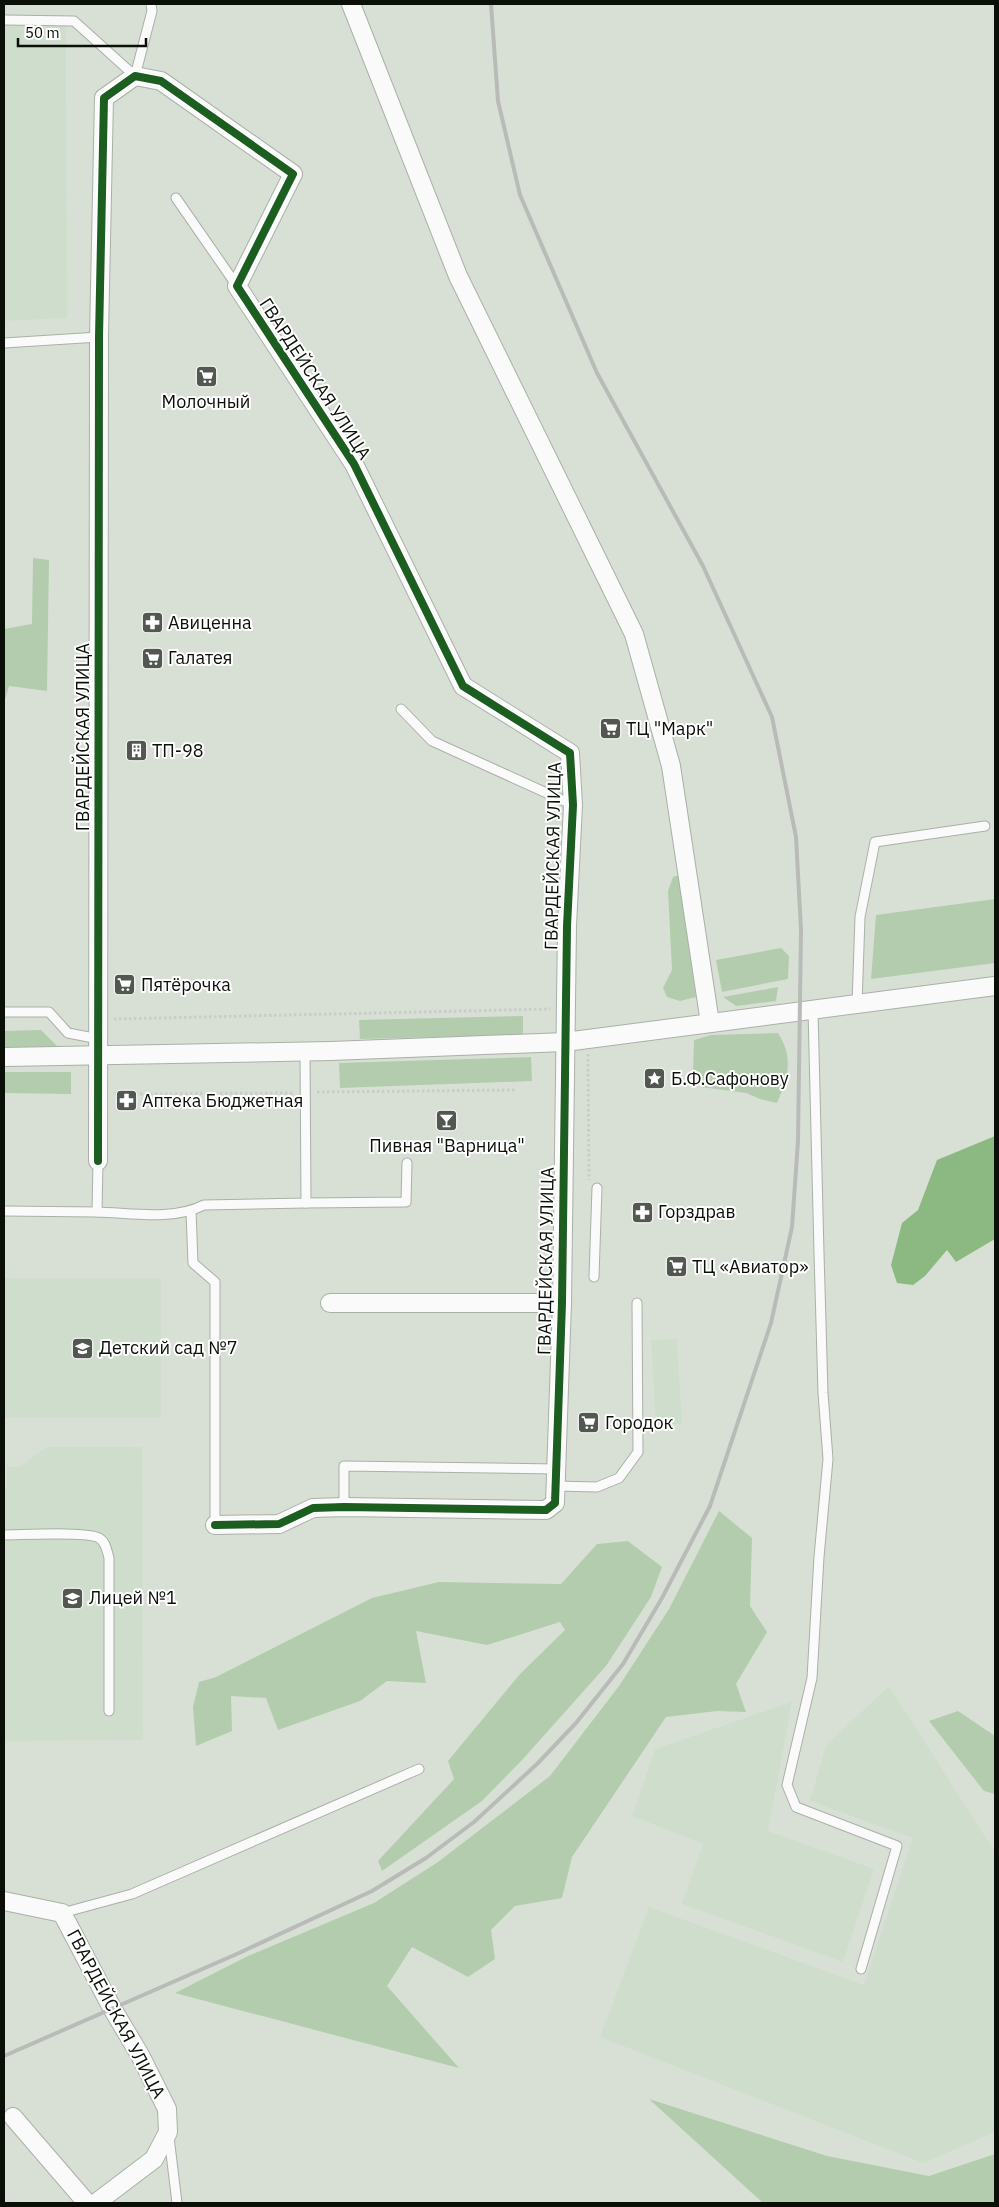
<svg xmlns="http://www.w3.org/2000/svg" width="999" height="2207" viewBox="0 0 999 2207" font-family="'IBM Plex Sans',sans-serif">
<rect width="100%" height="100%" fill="#d8e0d6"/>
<g fill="#cfdecc">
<polygon points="4,14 66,16 67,318 4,321"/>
<rect x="4" y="1278" width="157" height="140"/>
<polygon points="677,1339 682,1424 656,1425 651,1340"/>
<polygon points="46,1447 142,1447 143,1740 4,1741 4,1487 7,1487 7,1467 20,1467"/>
<polygon points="889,1686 995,1852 995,2132 923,2163 600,2037 649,1907 864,1985 913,1838 810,1801 826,1745"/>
<polygon points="792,1702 768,1831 874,1869 843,1962 682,1904 703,1844 632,1816 655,1749"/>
</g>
<g fill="#b3ccad">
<polygon points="33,558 49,560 47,691 9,686 4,703 4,629 32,624"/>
<polygon points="679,875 696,997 680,1001 667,997 663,988 672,970 668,891 673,877"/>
<polygon points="995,899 995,963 871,979 876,915"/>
<polygon points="781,948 789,956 788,979 722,992 716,960"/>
<polygon points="778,987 776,1001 736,1006 723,997"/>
<polygon points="523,1016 523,1035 360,1039 359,1020"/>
<polygon points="41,1030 60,1049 4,1050 4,1031"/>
<path d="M778,1033c16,25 10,45 -1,70l-17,-4 -14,-6 -45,-6 -8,-15 1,-32 17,-5z"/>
<polygon points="531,1057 532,1081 340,1088 339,1063"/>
<polygon points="4,1072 71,1072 71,1094 4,1093"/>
<polygon points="719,1511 752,1538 750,1606 767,1632 736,1684 746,1712 717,1711 666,1717 572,1857 562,1898 515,1906 491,1930 495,1959 468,1977 412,1947 387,1986 459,2068 175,1993 248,1956 374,1903 438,1862 550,1776 619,1686 669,1609"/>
<polygon points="628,1541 662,1567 651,1597 606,1666 523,1759 482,1801 382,1871 378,1861 454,1779 448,1761 520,1674 565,1630 560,1622 487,1645 416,1631 426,1683 387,1681 360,1701 278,1730 266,1698 231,1696 232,1731 196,1746 193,1707 199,1682 216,1677 372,1598 439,1582 561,1584 597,1544"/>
<polygon points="958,1711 995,1736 995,1794 984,1791 929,1721"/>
<polygon points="649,2099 827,2156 929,2176 995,2154 995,2203 763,2203"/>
</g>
<polygon fill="#8cb981" points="995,1136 995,1239 956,1262 947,1250 925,1276 913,1285 897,1283 891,1265 902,1223 918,1210 937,1160"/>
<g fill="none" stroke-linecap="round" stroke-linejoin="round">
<defs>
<g id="lane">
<polyline points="4,20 74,21 135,76 152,11 151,4"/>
<polyline points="176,198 237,286"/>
<polyline points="4,343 99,337"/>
<polyline points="401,709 432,741 573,805"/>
<polyline points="857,1005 860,917 875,842 985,826"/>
<polyline points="813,1010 819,1253 823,1393 828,1459 819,1557 812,1678 787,1785 796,1807 897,1846 861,1969"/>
<polyline points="4,1012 49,1012 68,1033 99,1039"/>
<polyline points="306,1203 406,1202 407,1163"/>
<polyline points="4,1211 97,1212 98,1161"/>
<polyline points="191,1211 193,1263 215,1282 215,1525"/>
<path d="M97,1212c35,1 75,9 107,-7l102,-2 -1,-152"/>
<polyline points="594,1277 597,1188"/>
<polyline points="556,1486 597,1487 619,1478 638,1452 637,1303"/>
<polyline points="344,1507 344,1466 557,1469"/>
<path d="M4,1535c17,0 83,-4 95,3 7,4 8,13 10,20v153"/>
<polyline points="62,1913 132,1894 419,1769"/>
<polyline points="169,2137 177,2203"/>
</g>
<g id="street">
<polyline points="351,4 458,276 634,634 671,766 710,1023"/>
<polyline points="4,1057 331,1051 565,1042 995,986"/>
<polyline points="98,1161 99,337 104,98 135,76 161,81 293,174 237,286 354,464 463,686 570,753 573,805 567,926 562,1303 555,1503 546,1510 344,1507 313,1508 279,1524 215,1525"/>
<polyline points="330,1303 562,1303"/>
<polyline points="4,1901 62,1913 112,2008 140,2055 167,2109 168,2132 154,2159 96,2203"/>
<polyline points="13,2117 87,2203"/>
</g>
</defs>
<use href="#lane" stroke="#a9b0a8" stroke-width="11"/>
<use href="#street" stroke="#a9b0a8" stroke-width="20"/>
<g stroke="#caccc9" stroke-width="3" stroke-dasharray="2.5 2.5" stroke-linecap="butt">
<polyline points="114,1019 550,1009"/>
<polyline points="588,1054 589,1180"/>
<polyline points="317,1092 516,1090"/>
<polyline points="115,1094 293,1093"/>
</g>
<use href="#lane" stroke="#f9faf9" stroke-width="9"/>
<use href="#street" stroke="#f9faf9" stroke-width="18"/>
<polyline stroke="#b9bbb8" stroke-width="4" points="4,2056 239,1953 372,1891 426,1858 474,1822 537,1764 576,1723 623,1664 662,1598 710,1506 771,1323 792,1227 798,1141 801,930 796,837 772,717 703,566 597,373 520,195 498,101 491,4"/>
<defs>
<polyline id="cycleway" points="98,1161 99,337 104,98 135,76 161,81 293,174 237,286 354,464 463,686 570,753 573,805 567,926 562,1303 555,1503 546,1510 344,1507 313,1508 279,1524 215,1525"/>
</defs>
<use href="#cycleway" stroke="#fff" stroke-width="11"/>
<use href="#cycleway" stroke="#1b5e20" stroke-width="8"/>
</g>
<defs>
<symbol id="supermarket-square" viewBox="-11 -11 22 22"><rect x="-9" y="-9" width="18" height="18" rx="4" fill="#525850" stroke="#fff"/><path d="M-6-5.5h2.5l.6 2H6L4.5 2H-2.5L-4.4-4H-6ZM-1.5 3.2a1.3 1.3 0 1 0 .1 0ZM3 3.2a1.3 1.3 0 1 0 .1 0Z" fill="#fff"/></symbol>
<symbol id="pharmacy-square" viewBox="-11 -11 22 22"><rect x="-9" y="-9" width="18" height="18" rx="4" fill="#525850" stroke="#fff"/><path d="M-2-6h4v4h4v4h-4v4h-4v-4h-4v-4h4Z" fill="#fff"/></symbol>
<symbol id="building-square" viewBox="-11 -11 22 22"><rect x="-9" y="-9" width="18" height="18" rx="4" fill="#525850" stroke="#fff"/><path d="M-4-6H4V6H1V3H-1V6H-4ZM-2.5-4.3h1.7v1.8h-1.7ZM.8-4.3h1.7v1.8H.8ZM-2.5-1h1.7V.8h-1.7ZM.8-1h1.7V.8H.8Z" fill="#fff"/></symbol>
<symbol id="sight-square" viewBox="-11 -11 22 22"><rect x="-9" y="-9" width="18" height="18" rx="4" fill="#525850" stroke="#fff"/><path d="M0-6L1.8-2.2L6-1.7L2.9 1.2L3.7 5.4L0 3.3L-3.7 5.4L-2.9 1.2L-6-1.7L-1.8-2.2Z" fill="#fff"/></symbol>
<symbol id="bar-square" viewBox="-11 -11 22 22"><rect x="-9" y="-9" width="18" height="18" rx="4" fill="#525850" stroke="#fff"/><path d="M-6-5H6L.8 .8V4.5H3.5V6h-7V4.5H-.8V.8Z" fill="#fff"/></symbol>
<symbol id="school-square" viewBox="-11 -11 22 22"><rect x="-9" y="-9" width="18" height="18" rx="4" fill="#525850" stroke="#fff"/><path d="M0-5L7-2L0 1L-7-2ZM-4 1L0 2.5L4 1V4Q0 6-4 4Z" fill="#fff"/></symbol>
</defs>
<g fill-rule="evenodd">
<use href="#supermarket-square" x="194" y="364" width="25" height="25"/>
<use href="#pharmacy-square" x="140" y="610" width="25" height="25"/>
<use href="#supermarket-square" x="140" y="646" width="25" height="25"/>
<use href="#supermarket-square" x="598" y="716" width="25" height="25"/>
<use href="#building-square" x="124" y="738" width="25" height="25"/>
<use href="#supermarket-square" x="112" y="972" width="25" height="25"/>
<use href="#sight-square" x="642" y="1066" width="25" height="25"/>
<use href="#pharmacy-square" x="114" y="1088" width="25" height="25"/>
<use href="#bar-square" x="434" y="1108" width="25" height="25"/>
<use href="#pharmacy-square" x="630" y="1200" width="25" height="25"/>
<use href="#supermarket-square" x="664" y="1254" width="25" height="25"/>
<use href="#school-square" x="70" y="1336" width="25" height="25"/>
<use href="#supermarket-square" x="576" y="1410" width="25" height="25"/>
<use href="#school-square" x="60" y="1586" width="25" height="25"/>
</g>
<g text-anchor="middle" stroke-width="4" stroke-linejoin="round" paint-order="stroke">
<g font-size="18" fill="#0a0f08" stroke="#fff">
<text transform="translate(315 379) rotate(57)" y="6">ГВАРДЕЙСКАЯ УЛИЦА</text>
<text transform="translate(83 737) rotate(-90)" y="6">ГВАРДЕЙСКАЯ УЛИЦА</text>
<text transform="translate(553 856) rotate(-89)" y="6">ГВАРДЕЙСКАЯ УЛИЦА</text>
<text transform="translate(546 1261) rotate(-89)" y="6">ГВАРДЕЙСКАЯ УЛИЦА</text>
<text transform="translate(116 2014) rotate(62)" y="6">ГВАРДЕЙСКАЯ УЛИЦА</text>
</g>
<g font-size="18" fill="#0a0f08" stroke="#fff" text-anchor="start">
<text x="206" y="408" text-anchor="middle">Молочный</text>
<text x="168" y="629">Авиценна</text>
<text x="168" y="664">Галатея</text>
<text x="626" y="735">ТЦ "Марк"</text>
<text x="152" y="757">ТП-98</text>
<text x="141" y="991">Пятёрочка</text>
<text x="671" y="1085">Б.Ф.Сафонову</text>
<text x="142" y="1107">Аптека Бюджетная</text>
<text x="447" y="1152" text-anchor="middle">Пивная "Варница"</text>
<text x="658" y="1218">Горздрав</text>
<text x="692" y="1273">ТЦ «Авиатор»</text>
<text x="99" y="1354">Детский сад №7</text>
<text x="605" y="1429">Городок</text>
<text x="89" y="1604">Лицей №1</text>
</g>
</g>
<rect width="999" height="2207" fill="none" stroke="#0a0f08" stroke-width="10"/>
<path d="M18 38v8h128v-8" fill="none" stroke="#0a0f08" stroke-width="2.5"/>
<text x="25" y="38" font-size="15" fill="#0a0f08" stroke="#ffffff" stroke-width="4" paint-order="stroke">50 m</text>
</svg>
